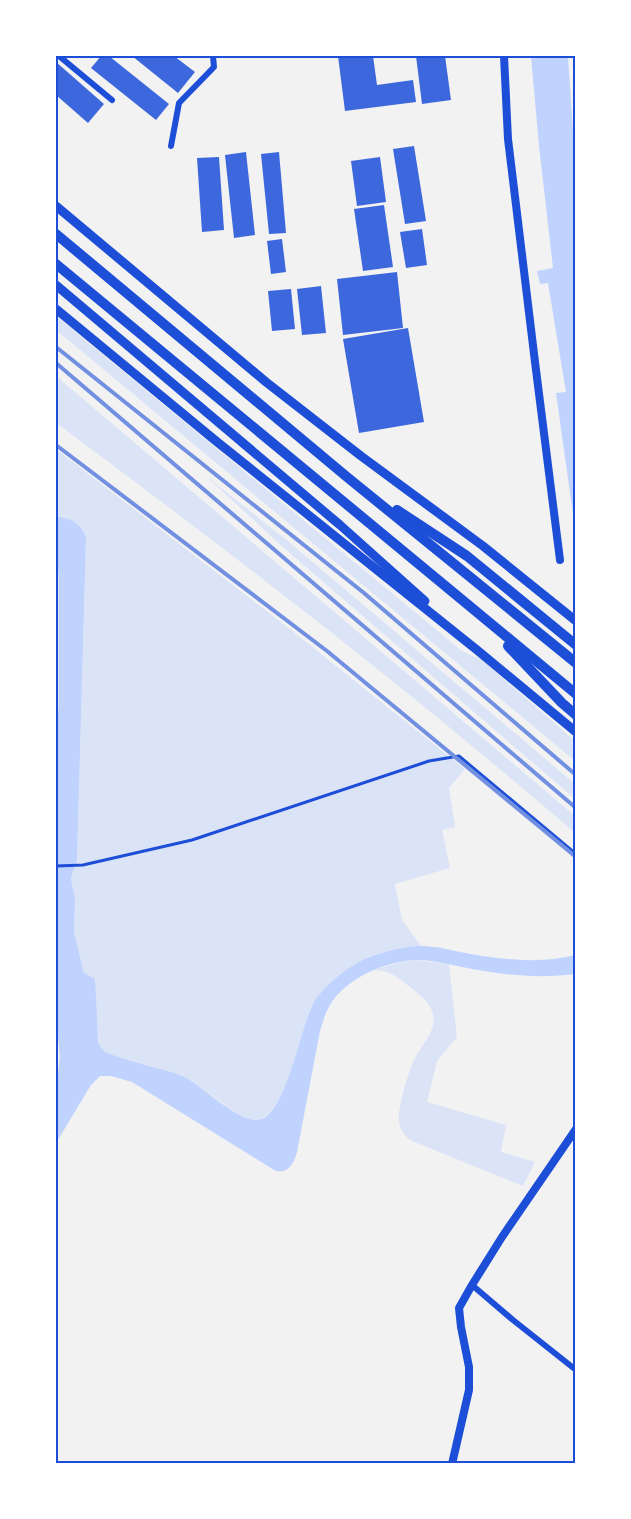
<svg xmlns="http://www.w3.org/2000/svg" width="631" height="1519" viewBox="0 0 631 1519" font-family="'Libre Baskerville',serif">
<rect width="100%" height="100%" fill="#f2f2f2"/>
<g fill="#dbe4f7">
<polygon points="56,316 462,651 482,660 575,741 575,761 56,330"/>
<path d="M56,376l519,440v17c-167,-144 -342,-279 -519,-410z"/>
<path d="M56,449l230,177 179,143 -16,19 6,39 -13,3 8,38 -55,16 7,36 19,26c-16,3 -34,4 -49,10 -11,4 -51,36 -58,46 -5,7 -7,17 -9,25 -9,28 -18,79 -46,93l-9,-1 -15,-7 -53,-37 -73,-21 -4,-2 -5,-6 -16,-73 -10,-41 1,-32 -4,-22 6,-18 9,-323 -22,-20 -8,-1z"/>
<polygon points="206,476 289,542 575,784 575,799 285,549"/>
<polygon points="56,562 59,577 59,711 56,711"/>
<path d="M416,960l33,4 8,73 -20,24 -10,41 79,23 -5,27 34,10 -12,24 -111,-45c-6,-4 -11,-10 -13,-18 -2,-16 10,-53 17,-67 7,-13 21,-26 17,-42 -3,-12 -14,-20 -23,-27 -11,-9 -22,-18 -37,-17l32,-9z"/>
</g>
<g fill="#bfd3fe">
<polygon points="531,56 568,56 576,177 575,528 556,393 566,392 548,283 540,284 537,271 553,268 539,146"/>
<path d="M56,516c15,2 24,7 30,21l-9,323 -6,18 4,22 -1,32 10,41 11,6 3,62 2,5 5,6c18,7 37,12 56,17 7,2 15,4 22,7 20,11 52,43 73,44 30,1 45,-97 58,-118 11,-17 37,-38 56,-45 11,-5 41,-12 53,-11 23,1 45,9 67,11 29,4 57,5 86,-2l-1,19c-30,4 -61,2 -91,-3 -22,-3 -45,-11 -68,-11 -30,1 -70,18 -86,45 -5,8 -7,17 -10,26l-23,121c-3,11 -10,24 -23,18l-142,-88 -21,-6h-11l-9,9 -35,58v-59l2,-10 2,-17 -4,-43v-303l3,-1v-133l-3,-15z"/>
</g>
<g fill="#3d67dc">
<polygon points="101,56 109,56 169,104 156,120 91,68"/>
<polygon points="132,56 174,56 195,72 178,93"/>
<polygon points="338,56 373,56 377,85 413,80 416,102 345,111"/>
<polygon points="416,56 445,56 451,100 422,104"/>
<polygon points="56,62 104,104 88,123 56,95"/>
<polygon points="414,146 426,221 405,224 393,149"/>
<polygon points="246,152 255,235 234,238 225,155"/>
<polygon points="279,152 286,233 269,234 261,154"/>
<polygon points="219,157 224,230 202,232 197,158"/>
<polygon points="380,157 386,202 357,206 351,161"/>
<polygon points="384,205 393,267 363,271 354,209"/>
<polygon points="422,229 427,265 406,268 400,232"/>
<polygon points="282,239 286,272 271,274 267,241"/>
<polygon points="397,272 403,328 343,335 337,279"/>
<polygon points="321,286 326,333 302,335 297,289"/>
<polygon points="291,289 295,329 272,331 268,291"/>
<polygon points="408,328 424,422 359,433 343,339"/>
</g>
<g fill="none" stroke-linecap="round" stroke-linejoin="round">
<polyline stroke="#1d4ed8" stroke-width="3" points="56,866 83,865 192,840 429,761 459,756 576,854"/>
<g stroke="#1d4ed8" stroke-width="6">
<polyline points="59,56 112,100"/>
<polyline points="171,146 179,103 214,67 213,56"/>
<polyline points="472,1285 513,1320 576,1370"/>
</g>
<g stroke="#1d4ed8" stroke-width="8">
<polyline points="504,56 508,139 535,362 560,560"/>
<polyline points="452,1464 469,1390 469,1367 461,1327 459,1308 472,1285 502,1237 576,1129"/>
</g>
<g stroke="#1d4ed8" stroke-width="9">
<polyline points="56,206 266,382 361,456 483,546 576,621"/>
<polyline points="56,285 340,525 425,601"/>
<polyline points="56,309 216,441 477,650 576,732"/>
</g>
<g stroke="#1d4ed8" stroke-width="10">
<polyline points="56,234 347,477 576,663"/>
<polyline points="56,264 576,694"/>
<polyline points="397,510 467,556 576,645"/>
<polyline points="508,646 562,703 576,715"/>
</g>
<g stroke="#7290e2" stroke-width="4">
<polyline points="56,347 364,593 576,775"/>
<polyline points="56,363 576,808"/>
<polyline points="56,445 327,651 576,857"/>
</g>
</g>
<rect width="631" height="1519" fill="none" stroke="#ffffff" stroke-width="114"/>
<rect x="57" y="57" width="517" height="1405" fill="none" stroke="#1d4ed8" stroke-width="2"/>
</svg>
